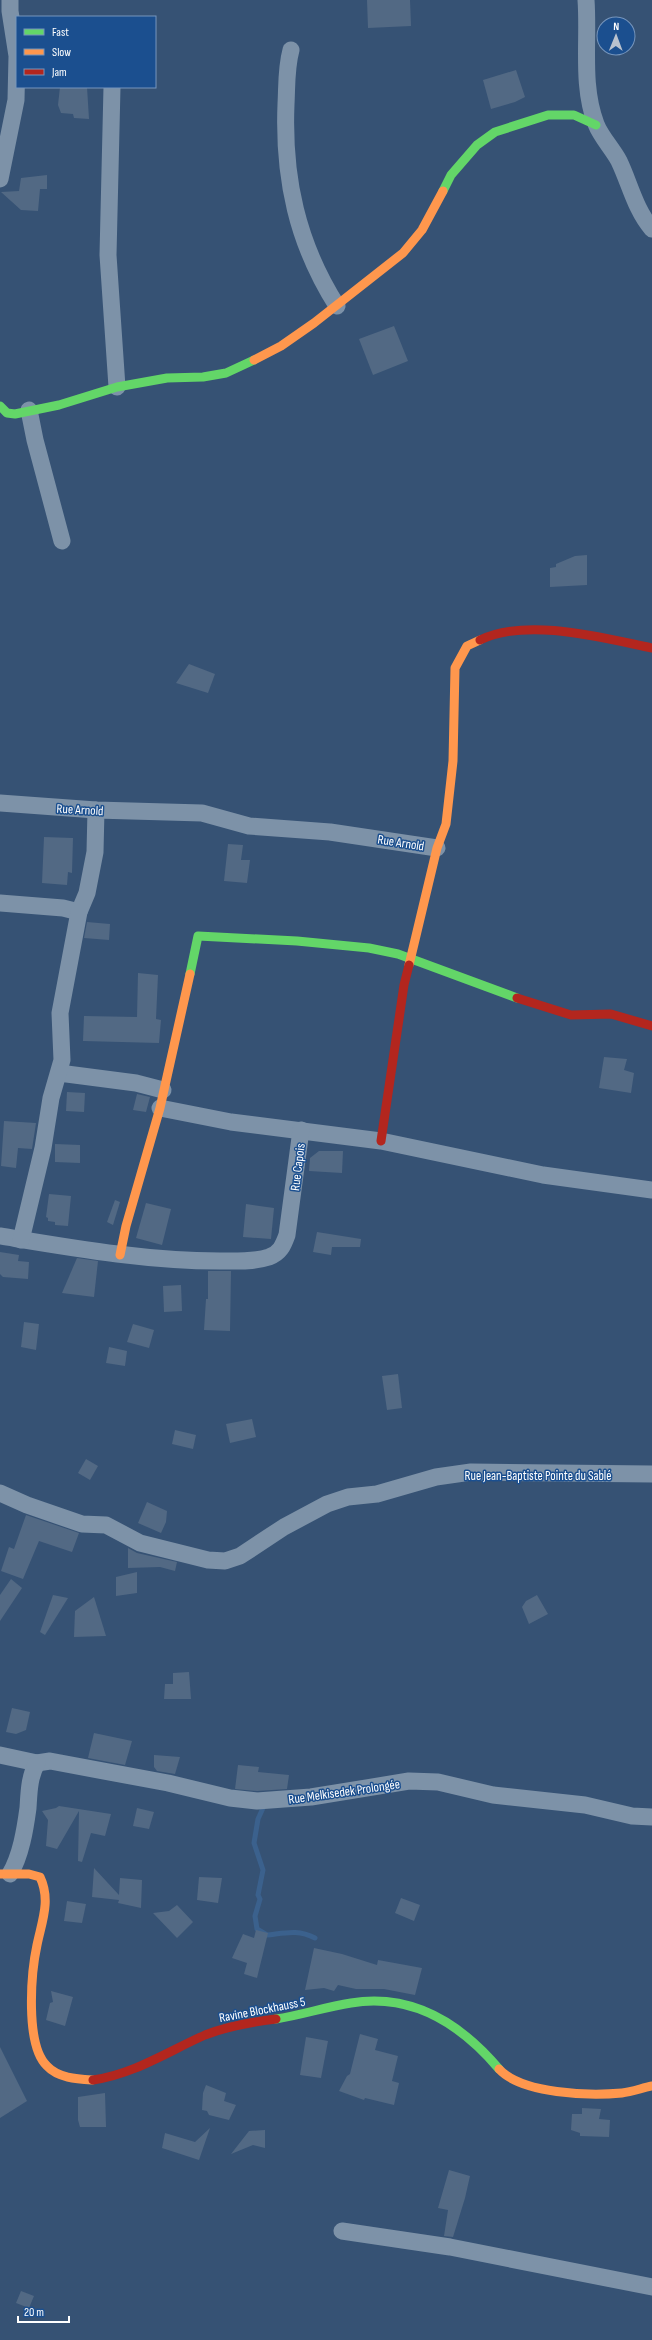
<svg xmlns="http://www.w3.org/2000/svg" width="652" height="2340" viewBox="0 0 652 2340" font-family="'Sofia Sans Condensed',sans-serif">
<rect width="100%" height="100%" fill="#365274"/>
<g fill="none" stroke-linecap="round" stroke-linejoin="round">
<path stroke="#3b618d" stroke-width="5" d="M263,1808l-5,11 -4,24 9,27 -5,25 2,4 -5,17 2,13 10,6c18,-2 31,-6 48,3"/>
</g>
<g fill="#526984">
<polygon points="367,0 410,0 411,26 368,28"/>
<polygon points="516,70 525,97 515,102 491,109 483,80"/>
<polygon points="60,87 87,87 89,119 74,118 73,114 61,113 58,105"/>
<polygon points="47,175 47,189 40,189 38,211 21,210 1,192 19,191 21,178"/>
<polygon points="394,326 408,361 373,375 359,339"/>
<polygon points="587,555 587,585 550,587 550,568 556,567 556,564 575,556"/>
<polygon points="189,664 215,674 208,693 176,683"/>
<polygon points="44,837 73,838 72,873 68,872 67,885 42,883"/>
<polygon points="228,844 243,845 241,860 250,860 247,883 224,881"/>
<polygon points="87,922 110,924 109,940 84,938"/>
<polygon points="138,973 158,975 156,1019 161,1020 159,1043 83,1041 84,1016 137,1017"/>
<polygon points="604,1057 627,1059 624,1070 634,1073 631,1093 599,1088"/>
<polygon points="67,1092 85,1093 84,1112 66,1111"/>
<polygon points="137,1094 150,1097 146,1112 133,1110"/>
<polygon points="4,1121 36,1123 32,1149 18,1148 16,1168 1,1166"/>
<polygon points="55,1144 80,1145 80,1163 55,1162"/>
<polygon points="319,1151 343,1151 342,1173 309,1171 310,1158"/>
<polygon points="49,1194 71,1196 68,1226 55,1225 55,1222 48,1221 48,1218 46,1217"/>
<polygon points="115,1200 120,1202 113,1225 107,1222"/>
<polygon points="146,1203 171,1209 162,1245 136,1238"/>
<polygon points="246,1204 274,1208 271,1239 243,1237"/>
<polygon points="317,1232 361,1239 360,1247 332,1247 331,1255 313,1252"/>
<polygon points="0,1252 19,1255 18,1261 29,1262 28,1279 3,1277 0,1274"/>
<polygon points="77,1258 98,1261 94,1297 62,1293"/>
<polygon points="208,1271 231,1271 230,1331 204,1330 206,1299 208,1299"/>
<polygon points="181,1285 182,1311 164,1312 163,1286"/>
<polygon points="24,1322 39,1324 36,1350 21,1347"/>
<polygon points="133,1324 154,1330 149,1348 127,1342"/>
<polygon points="109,1347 127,1351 125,1366 106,1363"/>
<polygon points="398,1374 402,1408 387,1410 382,1376"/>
<polygon points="252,1419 256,1437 230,1443 226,1424"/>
<polygon points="175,1430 196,1435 193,1449 172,1444"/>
<polygon points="86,1459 98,1466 90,1480 78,1473"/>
<polygon points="147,1502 167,1511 166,1522 161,1533 138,1523"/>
<polygon points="26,1515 79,1533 72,1552 39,1541 23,1579 1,1571 9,1547 14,1549"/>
<polygon points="128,1548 137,1553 177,1562 175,1571 160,1567 128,1568"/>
<polygon points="137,1572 137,1593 116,1596 116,1577"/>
<polygon points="11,1579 22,1588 0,1621 0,1595"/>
<polygon points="53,1595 68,1598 45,1635 40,1632"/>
<polygon points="537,1595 548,1614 529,1624 522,1607 526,1601"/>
<polygon points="94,1597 106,1636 74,1637 75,1611"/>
<polygon points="189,1672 191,1699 164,1699 165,1684 173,1684 173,1673"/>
<polygon points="12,1708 30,1712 26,1730 16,1734 6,1732"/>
<polygon points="94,1733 132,1741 125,1765 88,1758"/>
<polygon points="154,1755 180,1757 175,1774 157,1771 154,1767"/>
<polygon points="238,1765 259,1767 258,1772 289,1775 287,1789 257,1791 235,1789"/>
<polygon points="59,1806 111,1814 105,1836 91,1833 82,1862 78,1861 79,1811 57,1849 46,1846 48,1820 42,1811 56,1808"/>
<polygon points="137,1808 154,1812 149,1829 133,1826"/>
<polygon points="94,1868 119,1895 120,1878 142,1880 141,1908 118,1903 119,1900 92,1897"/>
<polygon points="199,1877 222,1878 218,1903 197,1900"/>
<polygon points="401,1898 420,1905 414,1921 395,1913"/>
<polygon points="67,1901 86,1904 82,1923 64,1921"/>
<polygon points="177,1905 193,1922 177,1938 153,1913 169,1911"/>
<polygon points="256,1930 268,1933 257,1978 244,1974 247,1963 232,1958 243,1934 254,1938"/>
<polygon points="314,1948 342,1954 377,1965 378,1960 422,1968 415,1995 384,1989 356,1989 338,1985 334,1991 324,1988 305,1990"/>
<polygon points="51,1991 73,1997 65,2026 46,2020 50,2003 53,2002"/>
<polygon points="360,2034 378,2039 375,2050 398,2056 392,2081 399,2083 394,2105 365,2098 364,2100 339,2091 347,2076 350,2074"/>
<polygon points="306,2037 328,2041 321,2078 300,2075"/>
<polygon points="0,2047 27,2101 0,2118"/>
<polygon points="206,2085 226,2093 224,2101 236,2105 229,2120 209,2115 207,2111 202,2110 203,2093"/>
<polygon points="105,2093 106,2127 80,2127 78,2120 78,2097"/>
<polygon points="582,2108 601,2109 599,2119 610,2120 609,2137 580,2136 580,2133 571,2130 572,2114 582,2114"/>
<polygon points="210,2128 199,2160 162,2148 165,2133 195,2142"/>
<polygon points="265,2130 265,2148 253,2145 231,2154 249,2131"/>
<polygon points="449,2170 470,2176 465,2198 453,2237 444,2236 448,2210 438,2208"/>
<polygon points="21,2291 34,2296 29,2308 16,2303"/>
</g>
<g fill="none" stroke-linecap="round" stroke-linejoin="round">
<g stroke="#7d92a8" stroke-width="17">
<path d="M586,0c3,41 -5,85 10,124 5,13 16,24 23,37 11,23 16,48 33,68"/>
<path d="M291,50c-5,18 -4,36 -5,54 -3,74 11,139 51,202"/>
<polyline points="112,87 108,255 117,387"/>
<polyline points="0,179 16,100 17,56 10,11 10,0"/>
<polyline points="29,410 35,440 62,541"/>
<polyline points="0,803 96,810 202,813 249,826 330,832 437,848"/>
<polyline points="0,903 63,908 79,912"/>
<polyline points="59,1073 136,1083 163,1090"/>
<polyline points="160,1108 231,1122 381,1141 543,1175 652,1190"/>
<path d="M0,1236c73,12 146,25 220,25 15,0 34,1 49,-4 11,-4 14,-11 18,-22l14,-105"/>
<polyline points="21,1240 43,1148 51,1098 62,1060 60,1013 79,912 87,893 95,852 96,810"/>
<polyline points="0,1493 27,1505 82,1524 106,1525 140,1543 208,1560 225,1561 240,1556 284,1527 327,1504 348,1497 377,1494 436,1477 471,1472 652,1474"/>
<polyline points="0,1755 37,1763 50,1761 168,1783 230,1798 257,1801 311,1797 409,1781 438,1782 493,1795 585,1805 632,1816 652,1817"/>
<path d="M10,1874c11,-19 15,-44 18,-66 1,-15 1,-31 9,-45"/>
<polyline points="342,2231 450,2247 652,2287"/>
</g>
<g stroke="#63d668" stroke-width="9">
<polyline points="443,191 451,175 477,145 495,132 548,115 574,115 596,125"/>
<polyline points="0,406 7,413 15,414 59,405 117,387 167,378 203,377 226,373 254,360"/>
<polyline points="190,974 198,936 297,941 369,948 398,954 517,998"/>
<path d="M276,2019c26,-4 49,-12 75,-16 61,-10 110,21 148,66"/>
</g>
<g stroke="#ff974d" stroke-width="9">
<polyline points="254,360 281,346 314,323 403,253 422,230 443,191"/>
<polyline points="409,965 437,848 446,824 453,761 455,668 467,646 480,640"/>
<polyline points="120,1255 126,1226 160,1108 190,974"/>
<path d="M0,1874h29l11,3c11,23 2,44 -3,68 -6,28 -12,100 10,121 11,12 30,13 46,14"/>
<path d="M499,2069c23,25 90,27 123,24 10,-1 20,-5 30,-7"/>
</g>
<g stroke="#b3261e" stroke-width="9">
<path d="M480,640c47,-23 123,-2 172,8"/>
<polyline points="517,998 571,1015 611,1014 652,1026"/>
<polyline points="381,1141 404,985 409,965"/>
<path d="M93,2080c41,-6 74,-28 112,-45 23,-9 47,-13 71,-16"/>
</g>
</g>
<g text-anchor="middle" stroke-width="3" stroke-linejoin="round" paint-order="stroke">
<g font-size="13" fill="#fff" stroke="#1b4f8f">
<text transform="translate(80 809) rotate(3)" y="5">Rue Arnold</text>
<text transform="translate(401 842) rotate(9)" y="5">Rue Arnold</text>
<text transform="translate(297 1167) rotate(-83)" y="5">Rue Capois</text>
<text x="538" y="1480">Rue Jean-Baptiste Pointe du Sablé</text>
<text transform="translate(344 1791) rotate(-8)" y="5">Rue Melkisedek Prolongée</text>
<text transform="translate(262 2009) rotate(-11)" y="5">Ravine Blockhauss 5</text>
</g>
</g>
<rect x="16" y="16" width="140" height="72" fill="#1b4f8f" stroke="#7695bc"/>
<rect x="24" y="29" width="20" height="6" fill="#63d668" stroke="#7695bc"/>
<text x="52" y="36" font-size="12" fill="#ffffff">Fast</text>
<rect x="24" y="49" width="20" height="6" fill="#ff974d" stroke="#7695bc"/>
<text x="52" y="56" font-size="12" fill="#ffffff">Slow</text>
<rect x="24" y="69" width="20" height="6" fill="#b3261e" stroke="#7695bc"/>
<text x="52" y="76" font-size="12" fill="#ffffff">Jam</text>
<g transform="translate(616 36) rotate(1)"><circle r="19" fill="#1b4f8f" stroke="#7695bc"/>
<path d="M0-3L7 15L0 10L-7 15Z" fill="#b9c2ce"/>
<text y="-6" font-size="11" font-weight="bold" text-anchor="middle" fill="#ffffff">N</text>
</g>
<path d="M18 2316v6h51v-6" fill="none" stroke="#ffffff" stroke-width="2"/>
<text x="24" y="2316" font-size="12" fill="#ffffff" stroke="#1b4f8f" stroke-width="3" paint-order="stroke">20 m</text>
</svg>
